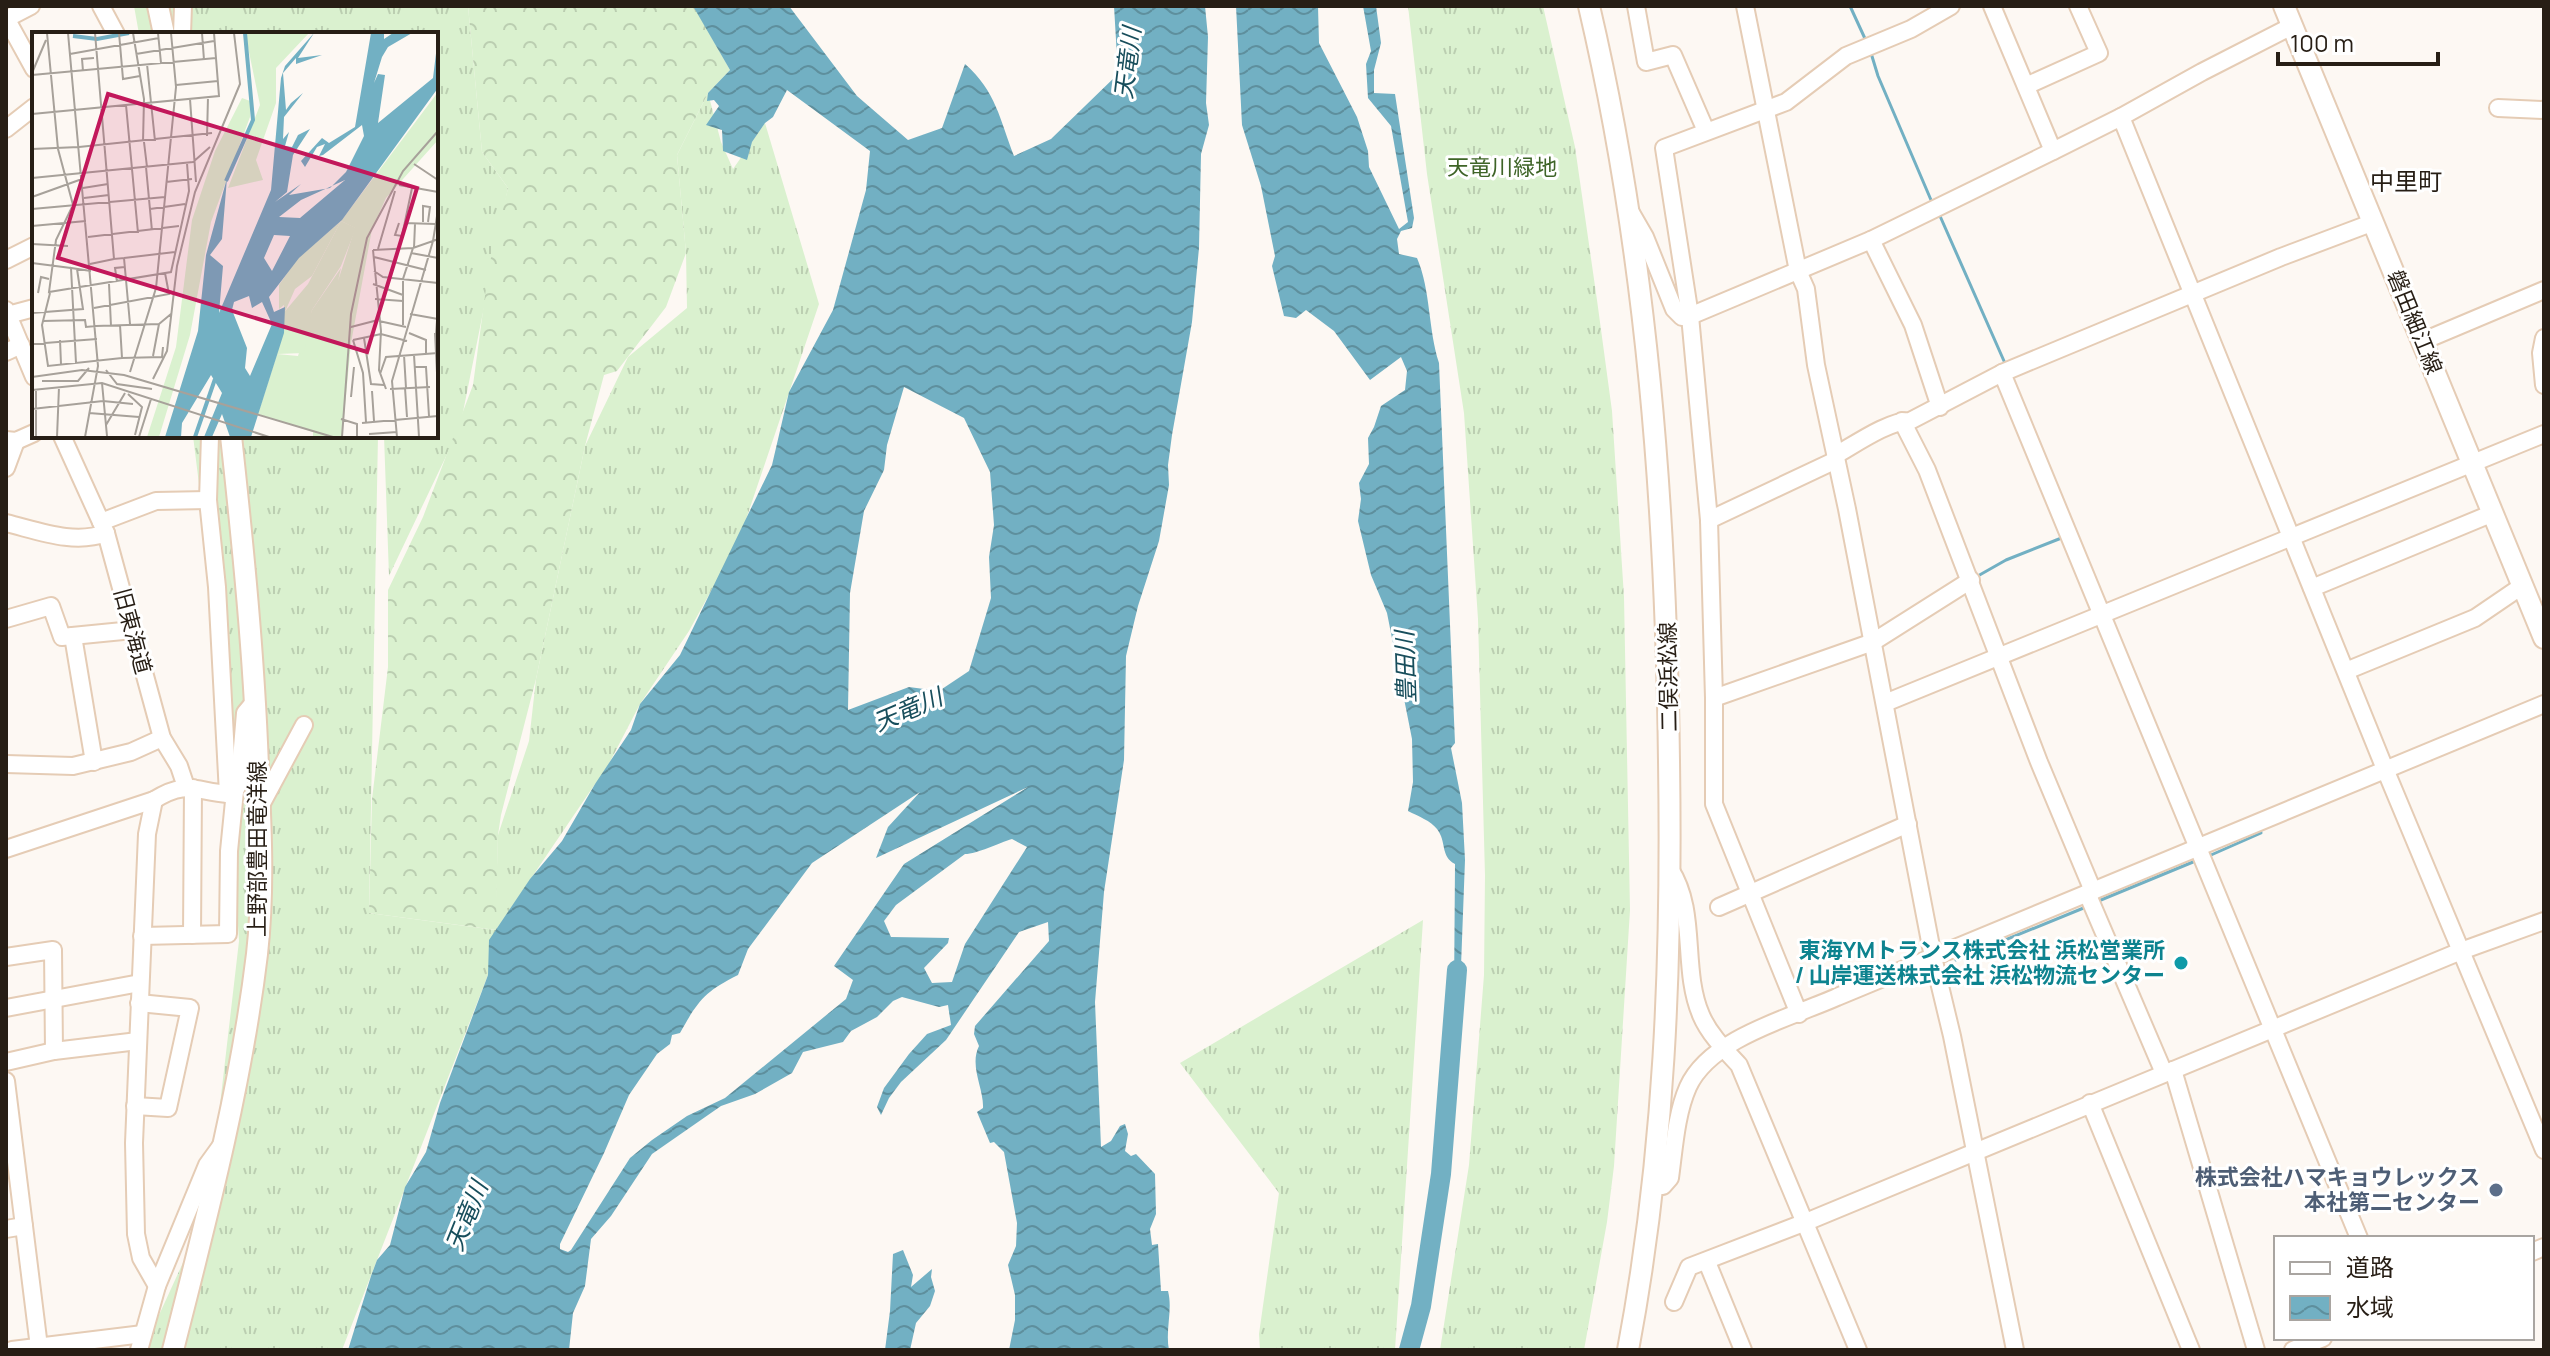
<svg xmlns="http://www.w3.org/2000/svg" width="2550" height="1356" viewBox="0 0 2550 1356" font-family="Manrope,'Noto Sans JP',sans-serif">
<defs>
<pattern id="grass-tufts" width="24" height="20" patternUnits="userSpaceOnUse" patternTransform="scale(2)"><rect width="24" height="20" fill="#daf1cf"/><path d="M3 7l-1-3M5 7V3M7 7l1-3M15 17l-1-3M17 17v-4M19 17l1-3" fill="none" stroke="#bbceb1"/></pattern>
<pattern id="forest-crowns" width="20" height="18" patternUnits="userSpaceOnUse" patternTransform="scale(2)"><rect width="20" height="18" fill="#daf1cf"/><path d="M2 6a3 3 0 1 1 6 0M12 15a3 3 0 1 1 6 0" fill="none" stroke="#bbceb1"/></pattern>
<pattern id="water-waves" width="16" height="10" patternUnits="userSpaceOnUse" patternTransform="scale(2)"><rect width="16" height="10" fill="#72b0c3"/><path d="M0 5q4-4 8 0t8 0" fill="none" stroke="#5e8f9d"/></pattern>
</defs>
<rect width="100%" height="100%" fill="#fdf8f3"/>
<g fill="url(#grass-tufts)">
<polygon points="134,6 468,6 482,152 508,188 460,427 389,576 384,436 436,436 436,34 139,34"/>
<polygon points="1408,6 1543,6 1575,147 1597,300 1612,411 1624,597 1630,910 1614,1166 1607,1222 1584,1350 1440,1350 1469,1165 1484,975 1485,875 1478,619 1464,413 1427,174"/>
<polygon points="708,93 721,142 733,169 765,123 819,304 739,540 689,631 640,704 602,777 595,784 496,930 488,975 342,1350 143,1350 208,1208 239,941 222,669 193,436 378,436 369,913 495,930 498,835 529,741 536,679 585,446 628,357 687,308 686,253 677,155"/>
<polygon points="1423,920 1395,1350 1260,1350 1259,1334 1279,1193 1180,1063"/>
</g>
<polygon fill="url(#forest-crowns)" points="468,6 694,6 730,70 708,93 677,155 686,253 666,307 617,371 604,375 585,446 536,679 501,815 498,835 496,930 369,913 372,799 388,667 388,590 423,517 473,385 489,266 508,188 482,152"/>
<g fill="url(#water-waves)" fill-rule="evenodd">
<path d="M693,6h96l68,90 51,44 34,-12 23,-64c31,27 35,56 49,92l37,-17 67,-65 -4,-68h91l3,31 -2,66 3,22 -8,29 -2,94 -7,74 -20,113 -4,30 1,20 -10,56 -21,65 -12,50 -2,104 -20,132 -9,110 6,145 10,-6 9,-15 5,-2 3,10 -3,17 6,5 5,-2 19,20 1,40 -6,15 2,16 6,-1 3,47h7c5,19 -3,39 1,59h-160l6,-30v-25l-7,-30 8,-19 1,-23 -13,-71 -10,-10 -4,1 -13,-31 6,-4c1,-19 -14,-42 -4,-62l-5,-12 1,-8 74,-85 -1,-19 -29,10 -73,108 -45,42 -12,16 -8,17 -4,-8 7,-19 25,-34 18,-20 24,-9 -3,-20 -9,2 -37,-10 -9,4 -16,16 -26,14 -8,11 -40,10 -11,21 -37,21 -34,12 -69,48 -41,62 -20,23 -6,47 -12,27 -4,37h-221l23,-74 6,-16 13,-15 15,-58 21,-35 14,-49 48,-128 1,-35 41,-61 32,-38 33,-57 36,-54 9,-26 40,-49 92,-190 17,-73 44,-82 33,-120 4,-39 -83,-61 -14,27 -8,6 -13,19 -5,18 -24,-9 -1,-21 -16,-5 13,-19 -5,-6 -7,1 1,-8 22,-23zM904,387l60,31 26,54 4,53 -5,32 2,41 -22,73 -30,20 -30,-4 -61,23 2,-117 14,-82 20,-41 3,-25zM1028,787l-124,77 -70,102 19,14 -7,19 -121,99 -38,18 -35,24 -22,18 -59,92 -3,2 -8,-3v-5l44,-91 25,-58 28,-41 13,-10 2,-9 8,-2c18,-32 24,-41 58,-58l10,-26 64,-86 108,-71 -32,35 -12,31zM1012,839l15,8 -62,97 -13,38 -20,1 -8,-15 24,-25 1,-5 -58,-1 -7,-16 12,-16 69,-51c12,0 34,-11 47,-15z"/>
<path d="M1236,6h82l1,37 38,74 11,34 1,16 30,62 9,-7 -17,-96 -23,-28 -2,-34 5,-13 -8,-45h13l5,37 -7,27v23l21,1 19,124 -2,10 -11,3 -4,8 2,15 18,4c14,33 11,71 22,105l16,380 -4,5 11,55 3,57 -5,133 -6,3 1,-132c-15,-8 -8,-22 -18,-35 -6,-8 -19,-13 -29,-18l5,-29 -1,-43 -25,-126 -16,-38 -13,-54 3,-22 -2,-16 10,-19 -1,-26 6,-11 7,-21 24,-16 2,-19 -6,-14 -31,23 -36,-49 -28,-21 -10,8 -12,-2 -12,-50 3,-10 -14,-70 -19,-61z"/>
<polygon points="903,1250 913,1275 911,1287 932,1269 931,1277 935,1291 930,1306 916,1323 910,1350 885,1350 890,1311 893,1254"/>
</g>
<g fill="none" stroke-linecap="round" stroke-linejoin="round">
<g stroke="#72b0c3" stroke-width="3">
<polyline points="1850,6 1867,43"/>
<polyline points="1871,53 1878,76 1931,200"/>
<polyline points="1940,216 2004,361"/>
<polyline points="1976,577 2006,560 2064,537"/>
<polyline points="2211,855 2261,833 2260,828"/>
<polyline points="2096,902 2193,862"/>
<polyline points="1956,960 2086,907"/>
</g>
<polyline stroke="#72b0c3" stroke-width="20" points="1409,1350 1421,1306 1441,1174 1457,970"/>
<defs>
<g id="minor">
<polyline points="101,6 116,34"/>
<polyline points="1636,6 1646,62 1673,55 1706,131"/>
<polyline points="1745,6 1798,271 1806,289 1816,365 1847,509 1933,957 1952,1036 2015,1350"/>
<polyline points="1992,6 2053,151 2121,117 2385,769 2544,1150"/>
<polyline points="6,18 34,69"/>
<polyline points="6,19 31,6"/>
<polyline points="182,34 183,6"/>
<polyline points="2026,86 2099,53 2078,6"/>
<polyline points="2498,108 2544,110"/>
<polyline points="2121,117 2202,72 2292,26"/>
<polyline points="6,129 34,107"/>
<polyline points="1630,211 1645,237 1674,309 1682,317 1690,316 1871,240 2053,151"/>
<polyline points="1871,240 1913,325 1940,407"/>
<polyline points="6,260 34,246"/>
<polyline points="6,310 34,377"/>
<polyline points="8,315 34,308"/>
<polyline points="2544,338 2541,353 2544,385"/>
<polyline points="2423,341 2544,290"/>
<polyline points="6,352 21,345"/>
<polyline points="2002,373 2359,1238"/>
<polyline points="1902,421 1927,470 2039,762 2093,891"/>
<polyline points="62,436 106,533 162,738 179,766 186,787"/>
<polyline points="210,436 208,500 217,587 228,794"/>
<polyline points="6,440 16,441 34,433"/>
<polyline points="6,468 16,441"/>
<path d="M1709,520l125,-59 2,-6c18,-10 54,-35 74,-34l92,-48 279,-116 93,-35"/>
<polyline points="101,522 156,501 208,500"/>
<path d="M6,523c33,8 68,22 100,10"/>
<polyline points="2312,588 2493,513"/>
<polyline points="6,619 51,606 62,637 133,630"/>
<polyline points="73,636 94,762"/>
<polyline points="2346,671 2475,618 2522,586"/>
<polyline points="1714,698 1873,642 1971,580"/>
<polyline points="1885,703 2544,434"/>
<polyline points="6,764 73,766 131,752 162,738"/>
<polyline points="228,794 235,791 239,783 245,713 255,701"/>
<polyline points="154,800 147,834 134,1143 136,1234 141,1258 157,1286"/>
<polyline points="260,807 304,725"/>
<path d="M6,849l148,-49c32,-20 40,-9 74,-6"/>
<path d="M1670,869c28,43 11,99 31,146 8,19 24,35 38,50l119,285"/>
<polyline points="2087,893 2164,1073"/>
<polyline points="1719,907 1908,824"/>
<polyline points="192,935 193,788"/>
<polyline points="142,936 228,934 229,851 235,791"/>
<polyline points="6,957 53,950 54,1051"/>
<polyline points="6,1008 140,983"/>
<polyline points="1799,1014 1714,804 1714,698 1709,520 1690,316 1664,148 1786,102 1846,56 1911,29 1951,6"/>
<polyline points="6,1062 54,1051 138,1041"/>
<polyline points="2173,1070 2256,1350"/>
<polyline points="6,1081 39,1347"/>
<polyline points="2090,1103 2191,1350"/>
<polyline points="135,1106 168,1108 190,1008 139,1003"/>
<path d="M1654,1186h9l7,-8c4,-29 6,-64 18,-91 22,-49 102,-69 149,-90l707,-293"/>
<polyline points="6,1229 24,1226"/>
<polyline points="2532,1252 2544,1247"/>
<polyline points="1707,1262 1743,1350"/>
<polyline points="1674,1302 1689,1267 1806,1222 2461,951 2544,921"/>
<polyline points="12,1350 143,1334"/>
<polyline points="139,1350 157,1286 207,1165 220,1147"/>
<polyline points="2293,1350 2323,1338"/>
</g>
<g id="major">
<polyline points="158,6 164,34"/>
<path d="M1589,6c58,247 77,502 80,755 3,200 -4,393 -41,589"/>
<polyline points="2284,6 2544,638"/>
<path d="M173,1350c33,-130 68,-262 84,-396 7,-62 4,-125 1,-187 -4,-111 -15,-221 -27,-331"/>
</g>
</defs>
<use href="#minor" stroke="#e5ccb5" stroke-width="20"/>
<use href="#major" stroke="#e5ccb5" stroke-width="24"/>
<use href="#minor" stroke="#fff" stroke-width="16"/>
<use href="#major" stroke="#fff" stroke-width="20"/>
</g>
<circle fill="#0f9aa8" stroke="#fff" stroke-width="3" cx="2181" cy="963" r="8"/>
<circle fill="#5c6f8a" stroke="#fff" stroke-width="3" cx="2496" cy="1190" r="8"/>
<g text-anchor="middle" stroke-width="6" stroke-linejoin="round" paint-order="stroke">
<g font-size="22" fill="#3e6427" stroke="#fff">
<text x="1502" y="175">天竜川緑地</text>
</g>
<g font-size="22" fill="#271e15" stroke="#fff">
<text transform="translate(2415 322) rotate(68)" y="8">磐田細江線</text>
<text transform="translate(133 631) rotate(75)" y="8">旧東海道</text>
<text transform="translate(1668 677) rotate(-91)" y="8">二俣浜松線</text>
<text transform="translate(257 849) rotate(-90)" y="8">上野部豊田竜洋線</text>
</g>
<g font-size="22" font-weight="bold" fill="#0d838f" stroke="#fff" text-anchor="end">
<text x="2165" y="958">東海YMトランス株式会社 浜松営業所<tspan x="2165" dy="25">/ 山岸運送株式会社 浜松物流センター</tspan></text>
</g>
<g font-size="22" font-weight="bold" fill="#4e5e75" stroke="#fff" text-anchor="end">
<text x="2480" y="1185">株式会社ハマキョウレックス<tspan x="2480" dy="25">本社第二センター</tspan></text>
</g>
<g font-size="24" font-style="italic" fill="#184e5c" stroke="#fff">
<text transform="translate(1128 63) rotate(-83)" y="8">天竜川</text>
<text transform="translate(1406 667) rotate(-92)" y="8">豊田川</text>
<text transform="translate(908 710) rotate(-23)" y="8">天竜川</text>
<text transform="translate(467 1216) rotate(-68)" y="8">天竜川</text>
</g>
<g font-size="24" fill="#271e15" stroke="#fff">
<text x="2406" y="190">中里町</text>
</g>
</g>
<g transform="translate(32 32)">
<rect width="406" height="406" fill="#fdf8f3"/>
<path d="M213,1h64l-33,35v35l-20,57 7,20 -35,8 32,-83zM406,60v48l-52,58 -14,31 -21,114 -9,94h-29v-5l-55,-18 19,-60 21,2 14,-46 29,-42 -3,13 17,-53 -14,-7 -29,55 -17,13 -11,25v-9l-5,4v-24l18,-26 44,-38zM210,66l8,3v16l-39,105 -21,113 -31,102h-12l29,-90 16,-127 23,-69z" fill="#daf1cf"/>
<path d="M309,189l15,7 -15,38 -29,44 -8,43 -27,1 4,-38 27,-32z" fill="#daf1cf"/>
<path d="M282,1l-16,25 24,-3 -26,9v-6l-13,15 3,37 5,-7 12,-10 -19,24 -1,22 6,-7 -4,14 7,1 6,-12 12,-6 -17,26 -6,37 -12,10 26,-18 -12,11 41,-7 16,-16 18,-36 -2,-11 -39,30 -4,1 6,-12 -8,3 -12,20 -4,-6 21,-23 7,5 26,-16 16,-94h13v6l9,-6h19l-24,14 -6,10 -8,26 4,-9 7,1 -7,48 55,-45 5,-41v51l-96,132 -43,38 -30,39 5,15 11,-5 -1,26 -33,104h-21l-8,-23 -10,23h-8l18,-44 -11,-18 -29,48 -1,14h-16l33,-106 8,-76 21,-77 -5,61 -12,16 13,11 -4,47 52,-123 10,-112 4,-12zM313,148l-45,38 -21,-1 22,-17zM242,203l16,1 -18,35 -8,-13zM217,264l3,12 10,-6 10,22 -22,52 -5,-8 2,-20 -15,-38 2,-8z" fill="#72b0c3" fill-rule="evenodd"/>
<path fill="none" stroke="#72b0c3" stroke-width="4" d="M41,4l24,3 32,-6M194,149l27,-61 -8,-87M163,405l20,-58"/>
<path fill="none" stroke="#a7a19a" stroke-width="2" d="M15,1l11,116 15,56 -17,35 -7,52 122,-20 18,-81 -2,-28M36,1l30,333 -13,71M63,1l19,226 10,-1 6,66M87,1l4,46 17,-3M101,1l11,66 -1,43M126,1l3,30M170,1l2,27M38,22l89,-16M104,22l78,-13M115,32l8,77M51,39l-1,-12 12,-1M0,41l14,-33M0,43l184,-17M144,53l42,-4M158,67l6,83M94,73l12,128M0,82l187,-18 -5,-63M175,104l1,-39M112,110l3,25M47,115l133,-14M0,117l47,-2M382,132l24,16M114,135l6,64M0,146l161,-16 17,-15M134,150l26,-3M367,153l39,7M51,156l25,-4M0,165l50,-18M52,166l25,-3M0,177l133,-12M118,177l35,-5M391,190v-16l7,1 -2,15M367,191l-4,12 7,1 10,-48M372,191l31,1M0,194l54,-5M56,205l91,-11M0,212l36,2M382,216l1,-24M346,217l17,-58M341,218l8,81 -2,39 7,19M341,218l40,-2 20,-7 5,-31M379,221l27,5M342,225l52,13M92,226l51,-6M0,231l39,5M58,232l24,-5M342,239l9,6 55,6M85,250l-2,-14 10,-1M77,252l2,42M341,252l30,11M6,261l3,-16 8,2M18,261l-8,32 6,41 74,-8M343,267l28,2M62,276l75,-14 -4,-21M0,281l51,-4 -6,-40M378,282l28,5M11,289l42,-1 1,7 10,-1M347,289l27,6M88,293l2,33 40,-1 1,-10M371,293v-46l10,-31M64,294l63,-2 12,-10M319,295l27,-7M377,301l17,7v14M403,301l3,60M404,302l2,-27M332,306l7,46 13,1M28,308l1,24M321,308l10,33 3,49M321,308l28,-6 26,7M0,312l65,-5M372,323l2,33M382,323l5,82M121,324l6,-32M44,331l-5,-95 20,3M383,335h11l3,49M74,338l11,14 35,5M98,340l26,-84 20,-201 -5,-54M348,342l6,-17 52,-4M0,345l50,-7 42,5 209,62M121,347l14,-28 10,-85 18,-74 45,-108 -6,-51M10,349h36l11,-13M70,351l5,53M373,356l2,29M4,357v48M358,357l40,-2M0,358l70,-7 167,54M340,359l2,30M96,362l14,13 -7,28M319,365l3,-30M0,377l71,-8 30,3M57,381l50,4M309,387l16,5v13M330,391l76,-7M74,393l19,-32M337,402l28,-2M25,405l2,-50M26,405h76M107,405l12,-38M310,405l9,-123 16,-76 36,-67 35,-40M365,405l-5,-56 41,-140 5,-2"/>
<path fill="#c2185b" fill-opacity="0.15" stroke="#c2185b" stroke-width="4" d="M76,62l309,94 -50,164 -309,-94z"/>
<rect width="406" height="406" fill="none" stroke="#271e15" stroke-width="4"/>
</g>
<rect width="2550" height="1356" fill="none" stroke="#271e15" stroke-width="16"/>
<rect x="2274" y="1236" width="260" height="104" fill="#ffffff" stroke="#a9a5a1" stroke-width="2"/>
<rect x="2290" y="1262" width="40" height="12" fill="#ffffff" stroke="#a9a5a1" stroke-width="2"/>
<text x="2346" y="1276" font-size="24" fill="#271e15">道路</text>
<rect x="2290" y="1296" width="40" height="24" fill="url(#water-waves)" stroke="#a9a5a1" stroke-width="2"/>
<text x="2346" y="1316" font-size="24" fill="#271e15">水域</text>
<path d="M2278 52v12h160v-12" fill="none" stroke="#271e15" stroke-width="4"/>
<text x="2290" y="52" font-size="24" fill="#271e15" stroke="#ffffff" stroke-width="6" paint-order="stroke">100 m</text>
</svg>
